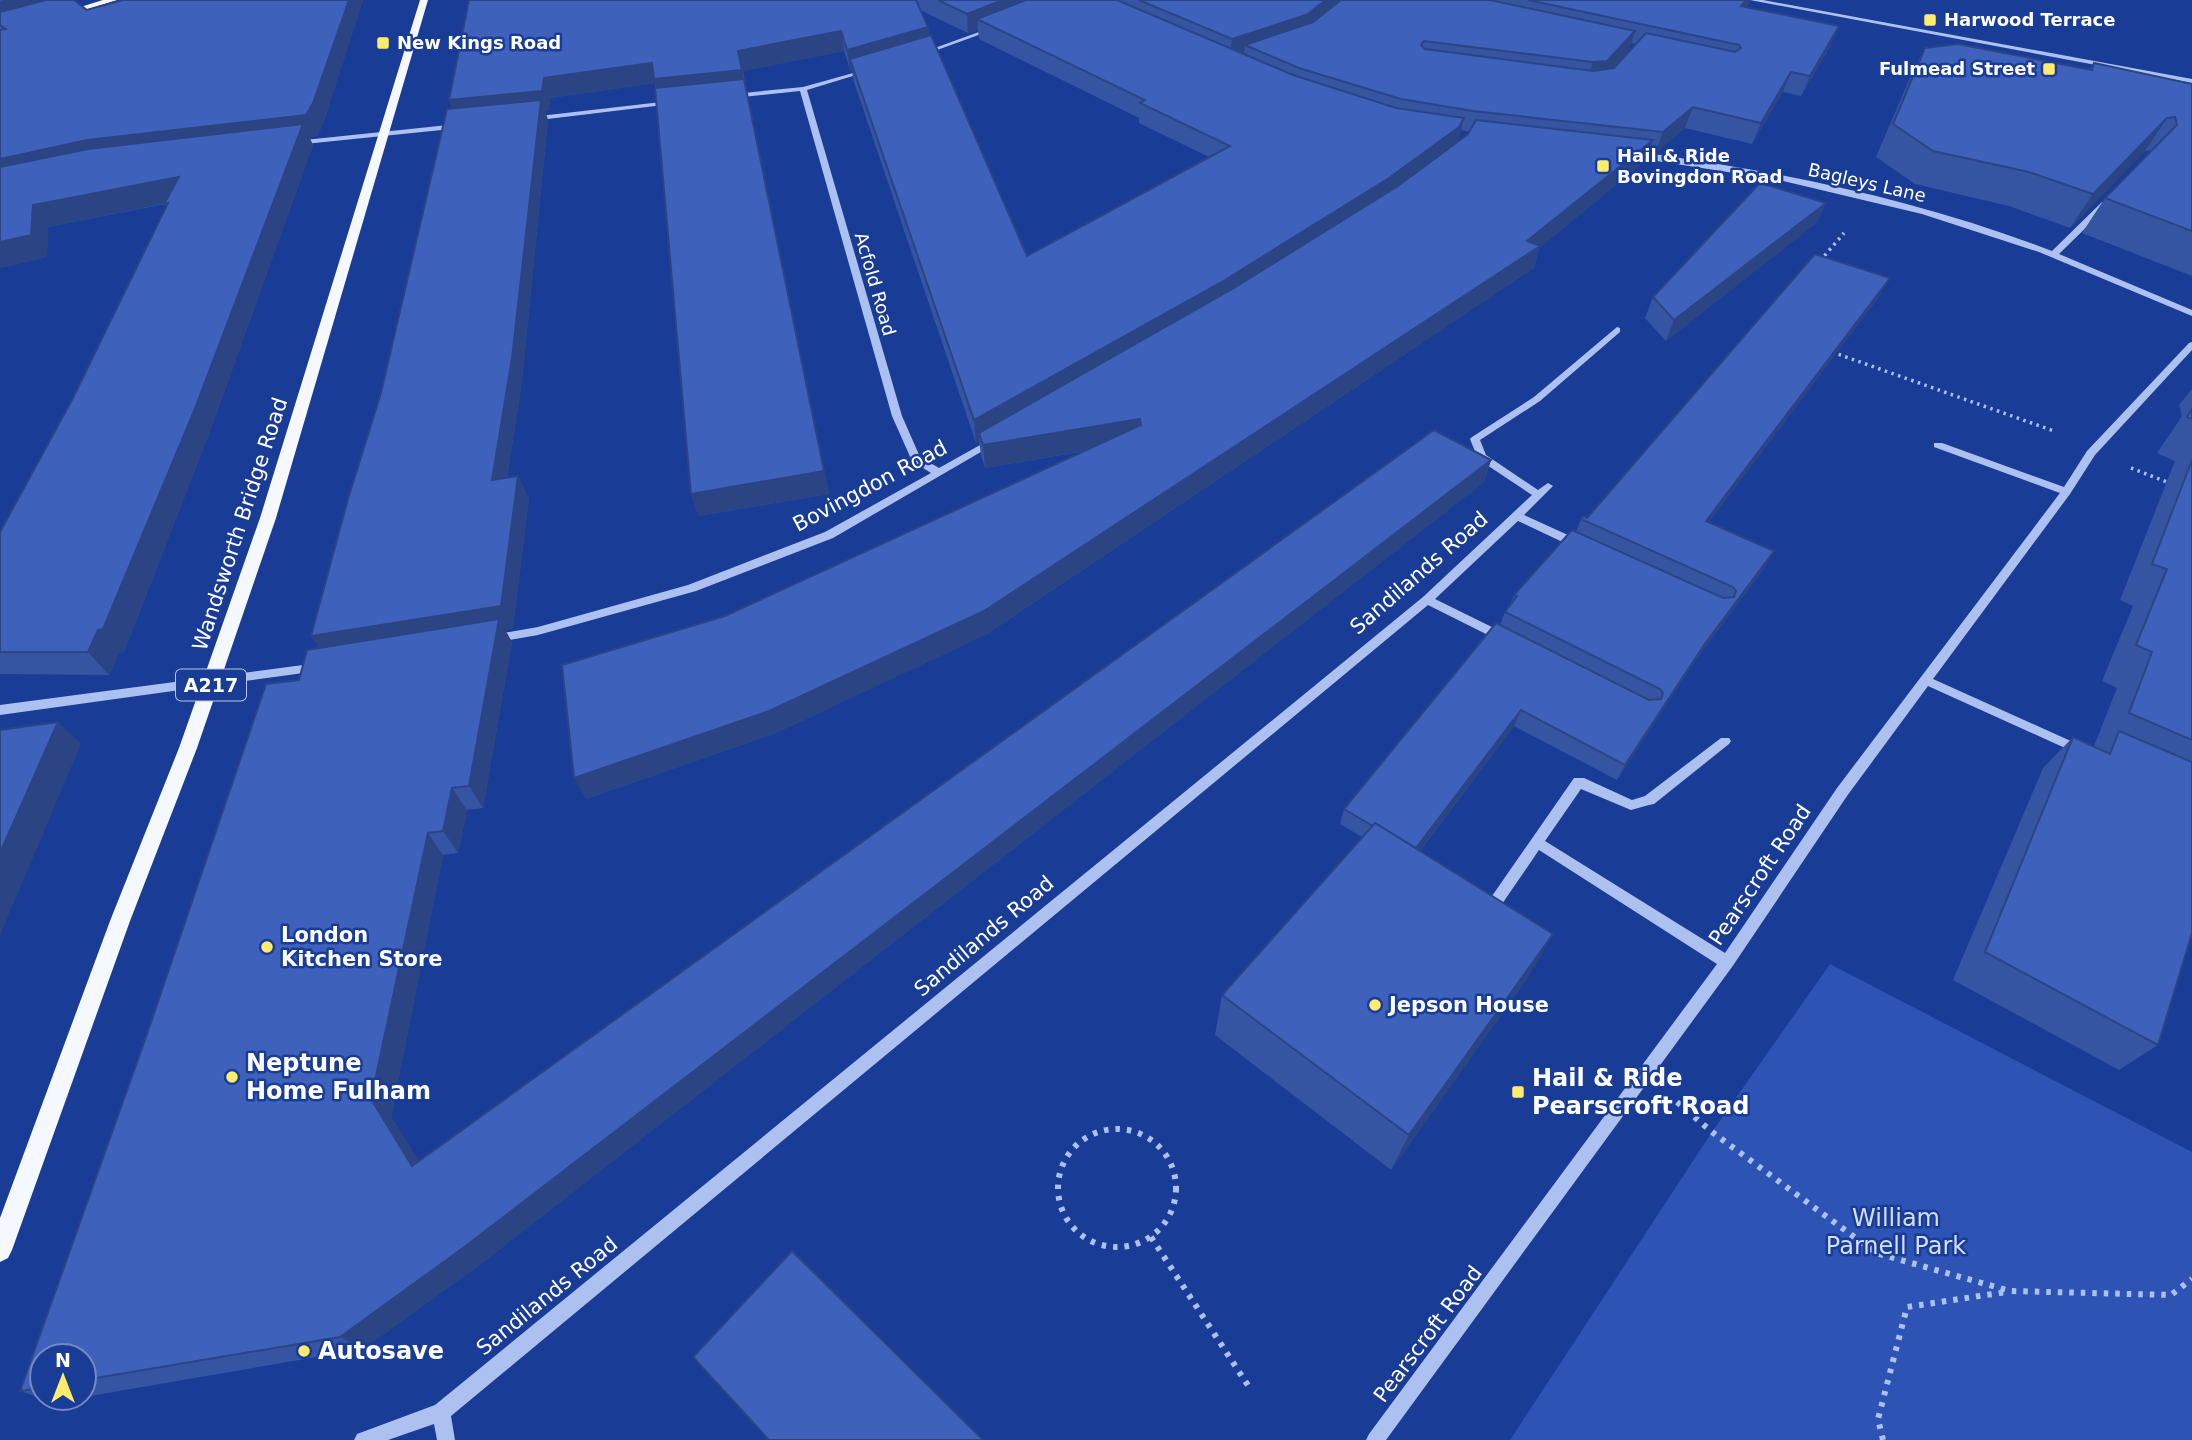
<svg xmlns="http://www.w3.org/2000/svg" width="2192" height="1440" viewBox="0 0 2192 1440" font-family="'DejaVu Sans',sans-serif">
<rect width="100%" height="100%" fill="#193c97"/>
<polygon fill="#2d54b4" points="1830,964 2192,1152 2192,1440 1510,1440 1712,1132"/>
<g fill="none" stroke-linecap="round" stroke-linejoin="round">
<g stroke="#adc1f0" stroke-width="3.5" stroke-dasharray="2.5 4.5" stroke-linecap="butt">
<polyline points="1820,261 1844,233"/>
<polyline points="1832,352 2054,431"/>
<polyline points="2131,468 2172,484"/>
</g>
<g stroke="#adc1f0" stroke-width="6" stroke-dasharray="4.5 7" stroke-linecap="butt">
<polyline points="1677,1102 1712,1132 1876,1253 2010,1291 2171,1295 2192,1279"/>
<circle cx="1117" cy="1188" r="59"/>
<polyline points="1151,1237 1249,1387"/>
<polyline points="1883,1440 1878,1419 1907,1307 2006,1292"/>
</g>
<g fill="#adc1f0" fill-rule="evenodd">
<polygon points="1750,0 1763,0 2192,79 2192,83"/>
<polygon points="990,28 995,29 926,54 921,53"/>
<polygon points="864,70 869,71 807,90 902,416 920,457 939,468 989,440 997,440 998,442 833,538 696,591 538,635 492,643 488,642 486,639 492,635 538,627 688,585 825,532 931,473 912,461 892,416 800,91 733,98 730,96 733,94 803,87"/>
<polygon points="670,101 672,102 672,104 531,121 527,119 531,117"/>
<polygon points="458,124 461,124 461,128 295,145 291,143 295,141"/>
<path d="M1628,153c28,-1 62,7 90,11 113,18 227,46 334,87l50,-49h6v4l-49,48 133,56v6l-153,-64 -117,-38 -143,-34 -148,-23 -4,-2z"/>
<polygon points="1617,327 1620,328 1620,332 1540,401 1480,440 1486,455 1538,490 1548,483 1553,486 1524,515 1581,541 1582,544 1581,547 1573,547 1518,521 1435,599 1506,634 1508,637 1506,640 1498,640 1428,605 451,1416 455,1440 437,1440 434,1424 388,1440 354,1440 357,1434 435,1405 1423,597 1532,495 1478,459 1470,439 1472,437 1534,397"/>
<polygon points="2192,342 2192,350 2095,455 2070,494 1933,679 2084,747 2086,750 2084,753 2076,753 1928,686 1847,796 1732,967 1386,1440 1366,1440 1369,1434 1717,964 1539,850 1502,904 1497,906 1492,904 1490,900 1492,896 1574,778 1584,778 1632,800 1645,796 1721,738 1729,738 1731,741 1729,744 1654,804 1649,805 1631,810 1581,789 1545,841 1725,953 1837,788 2060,493 1934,447 1934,443 1942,443 2064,487 2087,451 2189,343"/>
<polygon points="318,663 324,667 318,671 0,715 0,705"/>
</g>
<g fill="#f6f8ff" fill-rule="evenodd">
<polygon points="103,0 117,0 62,17 58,14"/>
<polygon points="420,0 428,0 276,518 197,748 130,921 12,1250 8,1258 0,1262 0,1218 110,921 179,748 260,518"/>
</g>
</g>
<g fill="#3554a2" fill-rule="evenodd">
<polygon points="0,0 87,10 123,0 363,0 323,124 317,136 309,137 313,145 209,434 124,652 119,653 109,675 0,674 0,532 73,398 166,208 165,204 48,227 47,257 0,268"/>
<path d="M469,0h1282l-5,7 85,38 -30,51 -18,-4 -31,52 -67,-16 -30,25 -7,-1 -3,9 -106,87 -5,20 -547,366 -211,99 -190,66 139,-183 360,-165 -100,17 -4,-13 -2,-14 -3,2 -123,-364 -1,-10 -2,1 -6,-19 -101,20 86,423 -131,22 -7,-22 -36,-411 -105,15 -1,13h-4l3,9 -26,261 -15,97 11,-2 11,23 -16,129 -8,2 7,12 -29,166 -16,2 -9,43 -15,2 -52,262 28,44 1072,-701 -7,22 -1002,781 -119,86 -279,48v-41h-42v42h37l-26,4 -33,-11 279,-711 21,-32 -9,-12 70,-243 71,-284zM920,10l48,23 10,-3 1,9 160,79v5l70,34 -182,99 -98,-221 -1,-8zM1631,43l5,1 -22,24h-1l16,-17zM1461,130l9,2 -2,2 -11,8z"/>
<polygon points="1925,48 2090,69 2094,63 2192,84 2192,276 2082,233 2105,198 2152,150 2145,151 2070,228 2009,206 1915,184 1876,157 1909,80"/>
<polygon points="1826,203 1816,223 1666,341 1645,318 1653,297"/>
<polygon points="1881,294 1709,522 1765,567 1695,661 1617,780 1514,726 1420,851 1529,976 1391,1170 1215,1035 1222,995 1362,837 1340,824 1344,809 1500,625 1505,612 1510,605 1514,595 1576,532 1581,519 1587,518"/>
<polygon points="2192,389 2192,933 2158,1045 2119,1070 1953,980 2043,768 2073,737 2094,746 2117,688 2102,681 2133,606 2120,600 2175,461 2157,453 2182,416 2179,405"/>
</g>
<g fill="#2b4584">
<polygon points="7,0 66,0 0,24 0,2"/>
<polygon points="349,0 363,0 323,124 317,136 309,137 313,145 209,434 124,652 119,653 109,675 88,652 298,138 0,183 0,159"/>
<polygon points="1003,0 1052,0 977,19 978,30 968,33 967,14"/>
<polygon points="1326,0 1347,0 1304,35 1245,45 1244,55 1230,59 1232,39"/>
<polygon points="1746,0 1751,0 1734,26 1741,6"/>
<polygon points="1839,26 1831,45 1801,96 1810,76"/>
<polygon points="928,27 930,46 850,59 852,69 850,70 847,50"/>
<polygon points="841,31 844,51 743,71 738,51"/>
<polygon points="1635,31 1629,51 1601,81 1587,82 1593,62"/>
<polygon points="652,63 742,70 829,494 698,516 691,494 659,99 655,83 550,98 549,111 545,111 548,120 522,381 503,503 492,480 457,121 449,100 544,78"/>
<polygon points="1791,72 1783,92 1752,144 1761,123"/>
<polygon points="1693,107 1685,128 1655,153 1663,132"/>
<polygon points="1464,118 1459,139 1454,148 1223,302 979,433 979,441 976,443 974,420"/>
<polygon points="2167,118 2145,151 2070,228 2093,194"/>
<polygon points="1653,140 1645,161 1539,248 1534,268 987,634 776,733 586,799 574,778 1527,241"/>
<polygon points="179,177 191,198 48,227 47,257 0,268 0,242 33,205"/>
<polygon points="1826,203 1816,223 1666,341 1674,320"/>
<polygon points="1890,278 1881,294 1698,537 1706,521"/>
<polygon points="1140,419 1139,441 985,468 983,445"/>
<polygon points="1491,460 1484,482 482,1263 363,1349 340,1337"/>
<polygon points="518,476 529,499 513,628 505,630 512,642 483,808 469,786 327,659 311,636"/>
<polygon points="1774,551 1765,567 1695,661 1617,780 1625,765 1704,645"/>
<polygon points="1521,710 1514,726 1409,865 1415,850"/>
<polygon points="58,722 81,744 0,935 0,853"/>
<polygon points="452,788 467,810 458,853 443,831"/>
<polygon points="428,833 443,855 391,1117 432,1182 412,1166 371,1099"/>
<polygon points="1553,934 1529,976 1391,1170 1409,1135"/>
</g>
<g fill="#3e62bc" stroke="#2b4584" stroke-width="2">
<polygon points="46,0 74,0 87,10 123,0 349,0 313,103 306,115 87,140 0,159 0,30 6,29 0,25 0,12"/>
<polygon points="469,0 916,0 928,27 847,50 841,31 738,51 742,70 654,79 652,63 544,78 542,91 449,100"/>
<polygon points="938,0 1003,0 967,14"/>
<polygon points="1026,0 1117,0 1293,75 1396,108 1464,118 1459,127 1389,178 1225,280 974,420 850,59 931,35 1027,256 1230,146 1140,103 1145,100 977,19"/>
<polygon points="1139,0 1326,0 1306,15 1232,39"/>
<polygon points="1341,0 1490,0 1635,31 1607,61 1593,62 1424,41 1421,45 1425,49 1593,71 1614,68 1646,33 1735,52 1741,48 1739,45 1528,0 1746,0 1741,6 1839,26 1810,76 1791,72 1761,123 1693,107 1663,132 1473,111 1401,99 1299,68 1245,45 1313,22"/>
<polygon points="1958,44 2092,70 2094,63 2192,84 2192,231 2105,198 2177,125 2175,117 2167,118 2093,194 2029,172 1933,151 1893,124 1925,48"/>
<polygon points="744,79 824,471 691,494 655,88"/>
<polygon points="541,100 512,358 492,480 518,476 501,606 311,636 348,499 381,393 447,109"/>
<polygon points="1476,120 1653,140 1527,241 1540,246 984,611 769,711 574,778 562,665 725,616 1141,425 1140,419 983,445 979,433 1234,288 1398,186 1468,134"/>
<polygon points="303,124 194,411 103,629 98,630 88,652 0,652 0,532 73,398 168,203 164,204 179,177 33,205 31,235 0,242 0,167 88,149"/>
<polygon points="1760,183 1826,203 1674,320 1653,297"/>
<polygon points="1815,254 1890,278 1706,521 1774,551 1704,645 1625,765 1521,710 1416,848 1375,823 1373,826 1344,809 1496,623 1649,700 1661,699 1663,693 1660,689 1505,612 1517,596 1514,595 1572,530 1723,598 1734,597 1736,591 1733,587 1581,519 1584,516 1587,518"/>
<polygon points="2192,409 2192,419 2187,417"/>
<polygon points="1434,430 1491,460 463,1248 340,1337 84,1380 84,1356 42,1356 42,1388 20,1391 146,1037 266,684 299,680 307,650 499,619 469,786 452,788 443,831 428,833 371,1099 412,1166"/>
<polygon points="2192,460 2192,740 2129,713 2152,652 2136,645 2167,569 2152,564"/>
<polygon points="58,722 0,853 0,730"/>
<polygon points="2119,731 2192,762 2192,933 2158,1045 1985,952 2073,737 2110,754"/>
<polygon points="1375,823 1553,934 1409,1135 1222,995"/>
<polygon points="792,1251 983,1440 769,1440 693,1357"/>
</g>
<g fill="#ffec6c" stroke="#193c97" stroke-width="2.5">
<rect x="1923" y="13" width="14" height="14" rx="3.5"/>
<rect x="376" y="36" width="14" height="14" rx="3.5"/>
<rect x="2042" y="62" width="14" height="14" rx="3.5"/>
<rect x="1596" y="159" width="14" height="14" rx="3.5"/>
<circle cx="267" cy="947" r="7"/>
<circle cx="1375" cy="1005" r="7"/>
<circle cx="232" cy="1077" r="7"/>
<rect x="1511" y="1085" width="14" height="14" rx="3.5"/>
<circle cx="304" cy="1351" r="7"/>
</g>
<g text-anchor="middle" stroke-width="5" stroke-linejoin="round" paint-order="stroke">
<g font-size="18" font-weight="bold" fill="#fff" stroke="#193c97" text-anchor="start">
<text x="1944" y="26">Harwood Terrace</text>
<text x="397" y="49">New Kings Road</text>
<text x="2035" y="75" text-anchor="end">Fulmead Street</text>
<text x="1617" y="162">Hail &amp; Ride<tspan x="1617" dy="21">Bovingdon Road</tspan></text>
</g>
<g font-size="18" fill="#fff" stroke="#193c97">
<text transform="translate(1867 183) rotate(13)" y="6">Bagleys Lane</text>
<text transform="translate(875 284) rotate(74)" y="6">Acfold Road</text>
</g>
<rect fill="#193c97" stroke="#bac4e0" stroke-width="2" x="176" y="669.5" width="70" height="31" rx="5"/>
<g font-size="19" font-weight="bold" fill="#fff">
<text x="211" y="692">A217</text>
</g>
<g font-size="21" fill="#fff" stroke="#193c97">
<text transform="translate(870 486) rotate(-28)" y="7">Bovingdon Road</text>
<text transform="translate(240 524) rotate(-72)" y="7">Wandsworth Bridge Road</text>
<text transform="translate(1419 573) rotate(-41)" y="7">Sandilands Road</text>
<text transform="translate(1760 875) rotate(-56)" y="7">Pearscroft Road</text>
<text transform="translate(984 936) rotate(-40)" y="7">Sandilands Road</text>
<text transform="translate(547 1296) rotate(-39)" y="7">Sandilands Road</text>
<text transform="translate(1428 1334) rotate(-53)" y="7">Pearscroft Road</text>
</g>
<g font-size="21" font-weight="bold" fill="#fff" stroke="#193c97" text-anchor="start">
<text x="281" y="942">London<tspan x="281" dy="24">Kitchen Store</tspan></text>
<text x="1389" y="1012">Jepson House</text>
</g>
<g font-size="24" font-weight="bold" fill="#fff" stroke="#193c97" text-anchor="start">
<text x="246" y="1071">Neptune<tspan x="246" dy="28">Home Fulham</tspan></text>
<text x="1532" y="1086">Hail &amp; Ride<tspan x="1532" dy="28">Pearscroft Road</tspan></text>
<text x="318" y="1359">Autosave</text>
</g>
<g font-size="24" fill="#d4dffb" stroke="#193c97">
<text x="1896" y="1226">William<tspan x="1896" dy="28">Parnell Park</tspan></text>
</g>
</g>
<g transform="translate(63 1377)"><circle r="33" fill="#193c97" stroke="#758ac1" stroke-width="2"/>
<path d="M0-5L12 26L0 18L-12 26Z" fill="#ffec6c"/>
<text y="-10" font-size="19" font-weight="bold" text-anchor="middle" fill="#ffffff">N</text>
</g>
</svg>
